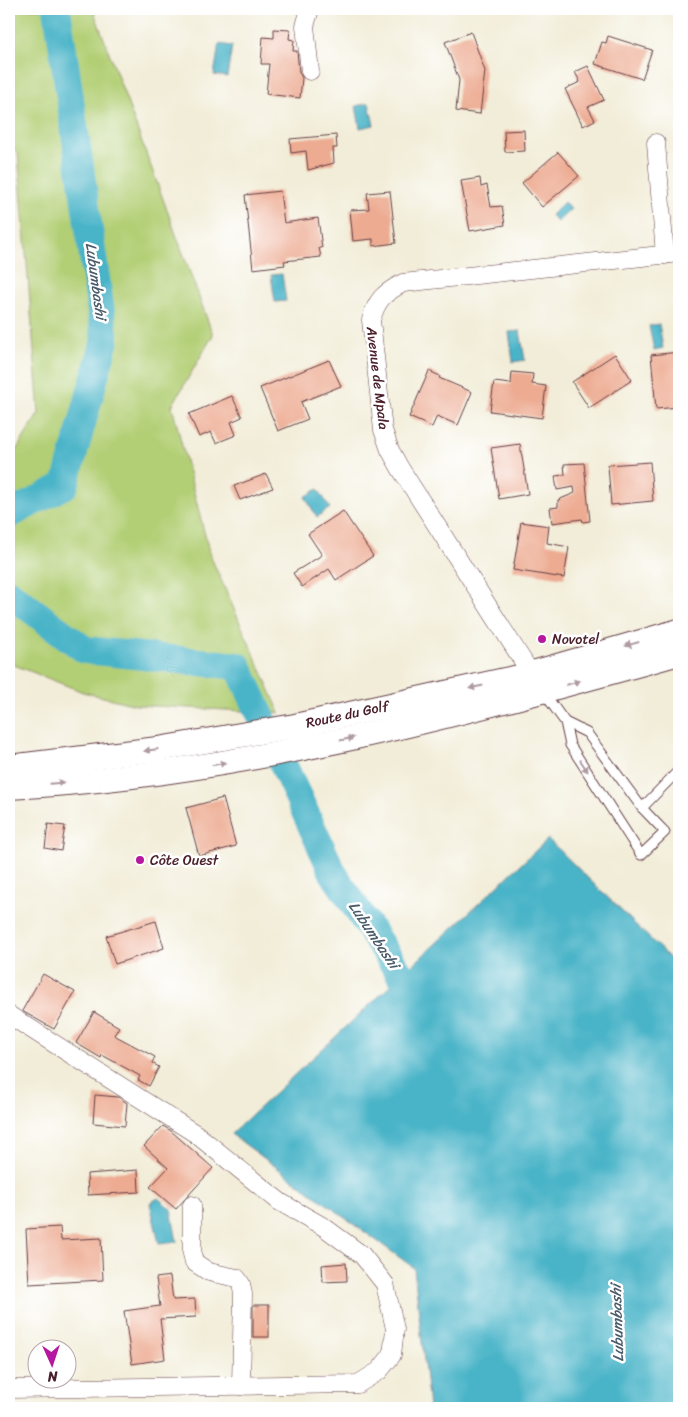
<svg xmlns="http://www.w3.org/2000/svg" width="688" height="1417" viewBox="0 0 688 1417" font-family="Sriracha,sans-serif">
<rect width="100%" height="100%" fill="#fff"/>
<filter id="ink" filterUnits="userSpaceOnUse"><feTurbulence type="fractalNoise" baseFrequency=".02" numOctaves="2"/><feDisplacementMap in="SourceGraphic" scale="10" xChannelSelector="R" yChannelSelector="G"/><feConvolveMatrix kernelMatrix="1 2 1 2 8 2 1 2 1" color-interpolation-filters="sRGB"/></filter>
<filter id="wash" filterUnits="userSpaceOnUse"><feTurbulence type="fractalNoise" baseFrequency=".0096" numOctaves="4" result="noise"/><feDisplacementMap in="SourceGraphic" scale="20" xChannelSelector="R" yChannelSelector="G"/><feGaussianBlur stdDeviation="1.12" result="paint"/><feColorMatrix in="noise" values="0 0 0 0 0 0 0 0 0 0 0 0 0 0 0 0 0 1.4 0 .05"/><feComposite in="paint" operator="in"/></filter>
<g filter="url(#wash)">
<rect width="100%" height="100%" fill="#f2edd8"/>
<polygon fill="#b2cf75" stroke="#7e7750" points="9,9 93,9 213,335 172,406 210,555 280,713 136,705 83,692 9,663 9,462 39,413 18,153 9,145"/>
<g fill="#4ab4c8" stroke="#4a6a7a">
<polygon points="219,44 232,46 227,77 214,75"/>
<polygon points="369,103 374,125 360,128 356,106"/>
<polygon points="564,202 571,209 557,222 551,215"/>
<polygon points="282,274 286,301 275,302 271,275"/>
<polygon points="659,324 663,348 654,350 649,326"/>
<polygon points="520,331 525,360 513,362 509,332"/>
<polygon points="318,489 330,508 317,517 305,497"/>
<polygon points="548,839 679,967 679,1408 429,1408 414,1268 231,1134"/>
<polygon points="158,1198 171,1209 177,1242 159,1244 150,1203"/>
</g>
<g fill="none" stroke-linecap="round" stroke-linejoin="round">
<g stroke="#4ab4c8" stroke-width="28">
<polyline points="9,515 65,485 105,340 57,9"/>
<polyline points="9,593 85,650 238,666 333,873 422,1007"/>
</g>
</g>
<g id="blocks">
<g fill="#edab92">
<polygon points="274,29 290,30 289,39 294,40 293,51 297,51 299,72 302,78 300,98 266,94 269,64 261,64 263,37 274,38"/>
<polygon points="471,32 485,71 480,114 456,111 459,80 445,42"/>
<polygon points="608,36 652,50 642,79 595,64 602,42 606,43"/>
<polygon points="588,66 604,100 588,107 595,120 583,126 565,89 580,82 575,72"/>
<polygon points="524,130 525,151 505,152 504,131"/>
<polygon points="336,135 337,148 333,148 334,163 308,170 306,151 291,153 290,139"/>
<polygon points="558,152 579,176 542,207 522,183"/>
<polygon points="480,178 481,187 487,185 491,207 502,206 505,225 470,231 461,181"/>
<polygon points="280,191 284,223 318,218 322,248 319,248 321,257 284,261 285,265 253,269 245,195"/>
<polygon points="390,191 396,243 373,246 373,239 353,241 350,210 369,209 367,193"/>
<polygon points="679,352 679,407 656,409 651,355"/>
<polygon points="615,354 632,380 589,408 572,382"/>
<polygon points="329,360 341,386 301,402 308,419 278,431 260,388"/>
<polygon points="429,371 440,376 439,378 472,392 458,425 437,416 432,427 409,417"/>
<polygon points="512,372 533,374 532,384 546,386 542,418 490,411 494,382 511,384"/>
<polygon points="232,396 242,417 231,422 236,435 216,443 211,432 199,437 189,414"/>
<polygon points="520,444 528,494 499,499 491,448"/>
<polygon points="650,462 653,501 611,505 608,465"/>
<polygon points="584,463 590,521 583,522 582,519 552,523 550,508 558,507 558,500 575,493 574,487 557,490 555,476 565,475 564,464"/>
<polygon points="266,474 273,488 240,500 234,486"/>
<polygon points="343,511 373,556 336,580 329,569 302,587 293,573 322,555 308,534"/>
<polygon points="521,522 549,526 547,543 569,547 564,578 513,570"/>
<polygon points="223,798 236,846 199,856 186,808"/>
<polygon points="48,824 65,826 61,851 45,848"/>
<polygon points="156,921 164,948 115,964 106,936"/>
<polygon points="43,974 75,992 54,1029 22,1011"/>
<polygon points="94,1012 119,1027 114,1035 155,1057 152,1063 159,1067 149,1086 138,1080 140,1076 102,1055 101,1058 76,1043"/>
<polygon points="95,1095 118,1097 127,1103 125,1126 93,1123"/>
<polygon points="163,1126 171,1131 213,1168 176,1209 150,1187 168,1168 144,1146"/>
<polygon points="138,1170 139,1192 88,1195 87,1174"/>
<polygon points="60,1227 61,1240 101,1238 103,1280 29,1284 26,1229"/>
<polygon points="346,1263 347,1281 323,1282 322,1265"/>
<polygon points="170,1276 173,1300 195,1299 196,1317 160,1319 165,1359 132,1364 124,1311 160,1306 156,1278"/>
<rect x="253" y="1305" width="16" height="32"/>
</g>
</g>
</g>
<g filter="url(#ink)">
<use href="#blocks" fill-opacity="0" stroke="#633e45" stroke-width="1"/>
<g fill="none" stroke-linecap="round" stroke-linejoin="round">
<defs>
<g id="lane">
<polyline points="544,693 565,722 570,745 641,855 665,832 642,808 587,733 565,722"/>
<polyline points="642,808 679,770"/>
</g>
<g id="street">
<polyline points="310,71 305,26 310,9"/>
<polyline points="656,143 665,255"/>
<path d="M537,683l-137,-215 -10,-18 -7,-20 -12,-110c6,-21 13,-27 32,-37l276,-30"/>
<polyline points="9,1015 196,1134 280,1202 324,1227 362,1255 385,1284 395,1329 392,1355 379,1371 358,1384 9,1389"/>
<polyline points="192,1205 192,1254 194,1262 209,1272 237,1278 241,1284 243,1294 241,1386"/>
</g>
<g id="secondary">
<polyline points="9,767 158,749 295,726 519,677 679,631"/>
<path d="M9,787c229,-12 451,-72 670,-134"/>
</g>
</defs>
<use href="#lane" stroke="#633e45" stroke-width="11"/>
<use href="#street" stroke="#633e45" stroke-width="19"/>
<use href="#secondary" stroke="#633e45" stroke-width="26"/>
<use href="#lane" stroke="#fff" stroke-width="9"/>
<use href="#street" stroke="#fff" stroke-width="18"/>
<use href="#secondary" stroke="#fff" stroke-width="24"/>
</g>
<defs><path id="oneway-solid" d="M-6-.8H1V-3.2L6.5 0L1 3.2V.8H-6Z" transform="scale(1.25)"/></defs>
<g fill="#ae9aa0">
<use href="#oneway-solid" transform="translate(632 644) rotate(164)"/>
<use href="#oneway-solid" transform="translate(573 683) rotate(-16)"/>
<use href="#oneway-solid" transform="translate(476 687) rotate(168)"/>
<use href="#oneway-solid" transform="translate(347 739) rotate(-12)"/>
<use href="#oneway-solid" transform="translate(151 750) rotate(172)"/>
<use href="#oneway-solid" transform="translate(219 764) rotate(-10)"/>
<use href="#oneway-solid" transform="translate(584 766) rotate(57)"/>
<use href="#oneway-solid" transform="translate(57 783) rotate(-5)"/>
</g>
</g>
<g fill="#b5179e" stroke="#fff" stroke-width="2">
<circle cx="542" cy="639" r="5"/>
<circle cx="140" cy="860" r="5"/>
</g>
<g text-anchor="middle" stroke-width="5" stroke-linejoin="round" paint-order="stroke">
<g font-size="14" fill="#4a1f2b" stroke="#fff">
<text transform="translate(378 378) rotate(83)" y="5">Avenue de Mpala</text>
<text transform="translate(347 714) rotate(-12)" y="5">Route du Golf</text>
</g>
<g font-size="14" fill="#4a1f2b" stroke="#fff" text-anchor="start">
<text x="552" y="644">Novotel</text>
<text x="150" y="865">Côte Ouest</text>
</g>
<g font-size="15" font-style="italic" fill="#4a5b6a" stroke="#fff">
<text transform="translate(96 281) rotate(82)" y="5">Lubumbashi</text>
<text transform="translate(374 935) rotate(56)" y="5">Lubumbashi</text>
<text transform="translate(617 1323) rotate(-92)" y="5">Lubumbashi</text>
</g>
</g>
<rect width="688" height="1417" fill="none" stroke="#fff" stroke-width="30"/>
<g transform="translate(52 1364) rotate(177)"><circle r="24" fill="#ffffff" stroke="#b7a5aa"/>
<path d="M0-4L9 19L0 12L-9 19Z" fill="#b5179e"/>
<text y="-8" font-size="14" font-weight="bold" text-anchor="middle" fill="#4a1f2b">N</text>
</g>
</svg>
